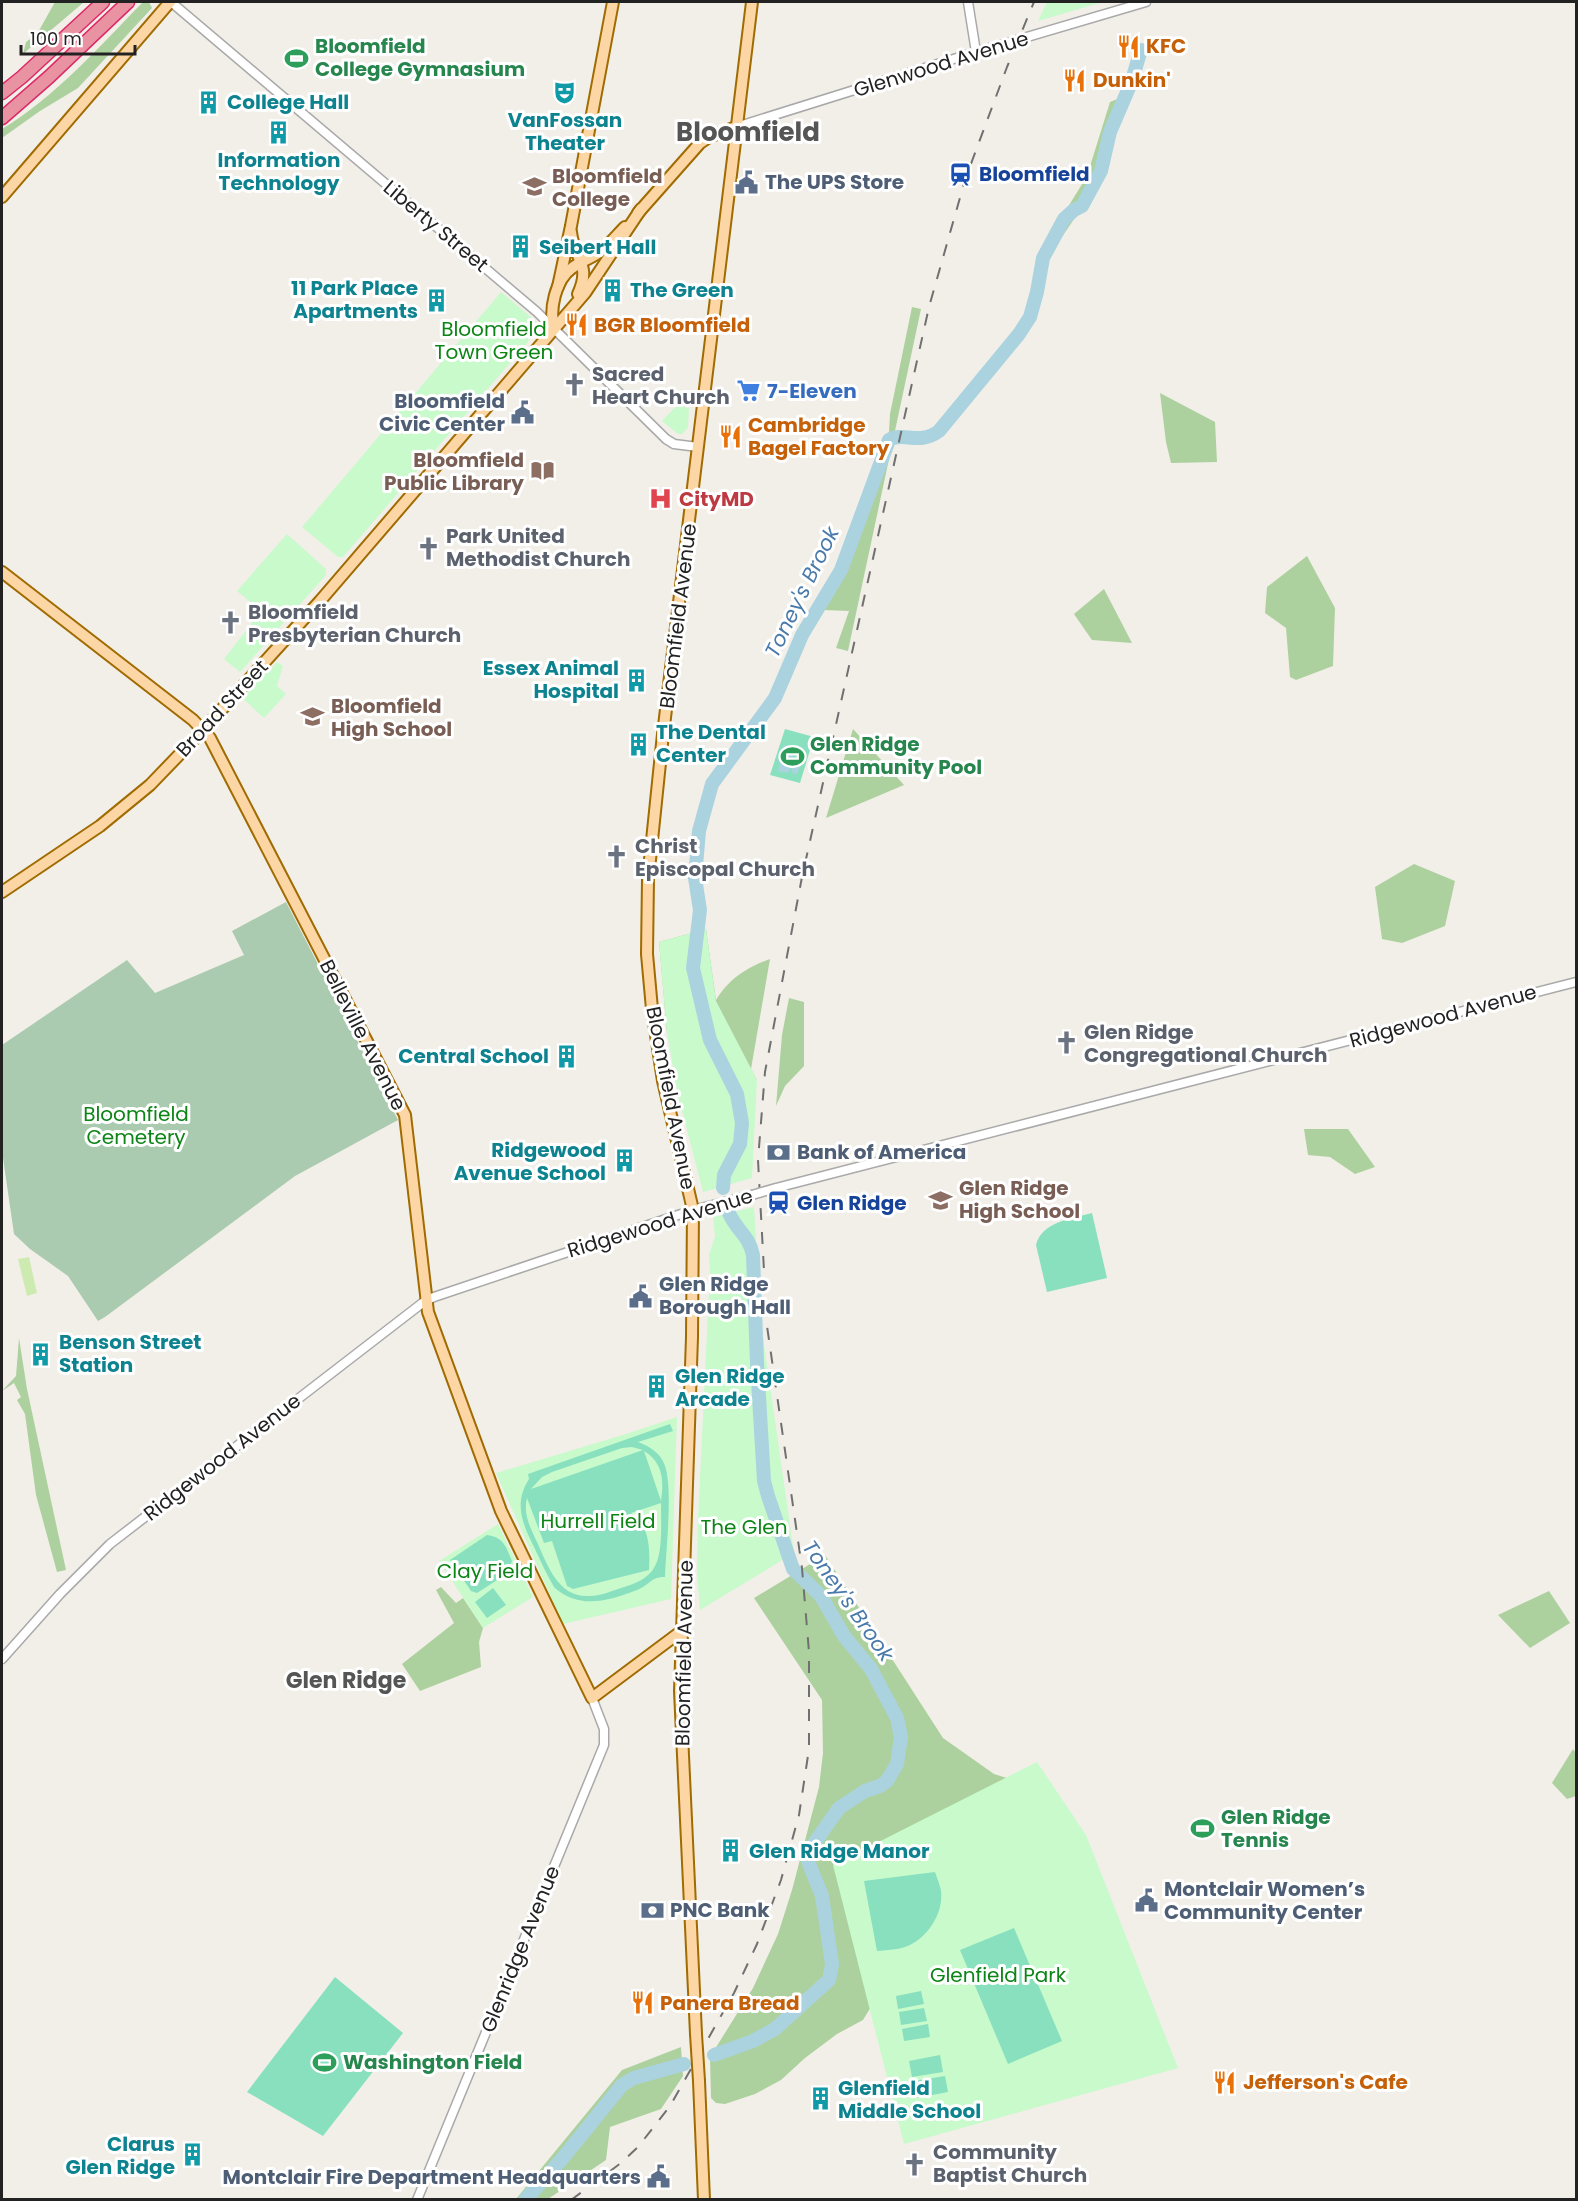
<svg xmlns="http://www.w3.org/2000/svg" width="1578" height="2201" viewBox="0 0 1578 2201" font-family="Poppins,sans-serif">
<rect width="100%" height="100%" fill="#f2efe9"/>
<polygon fill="#cdebb0" points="29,1257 37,1293 27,1296 18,1259"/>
<g fill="#add19e">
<polygon points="55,2 84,2 23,54 26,42 37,34"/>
<path d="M143,2h6l3,6 -74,80 -38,23 -38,27v-9c52,-31 98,-83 141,-127z"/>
<polygon points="1137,77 1096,187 1055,247 1041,251 1087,176 1110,102 1120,98"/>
<polygon points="912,307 921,309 848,651 836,648 849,611 823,610 817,605 840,566 889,432 890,414"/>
<polygon points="1160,393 1215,422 1217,462 1171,463 1166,442"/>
<polygon points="1307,556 1335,608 1333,666 1296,680 1290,677 1286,628 1265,613 1267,587"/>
<polygon points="1104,589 1132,643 1092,640 1074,614"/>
<polygon points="853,729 904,785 826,818"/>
<polygon points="1414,864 1455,881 1445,926 1402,943 1382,939 1375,887"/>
<path d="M706,929l10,71c14,-22 30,-32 54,-41l-19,110 6,11 -41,11 -49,-58 -8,-91z"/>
<polygon points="789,998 804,1002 804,1066 785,1086 776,1106 782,1035"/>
<polygon points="1304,1129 1348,1129 1375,1167 1355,1174 1330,1157 1308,1155"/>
<polygon points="19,1338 27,1389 66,1570 57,1572 36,1495 25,1414 17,1400 21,1397 14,1383 2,1391 16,1376"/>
<polygon points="825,1555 943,1738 994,1774 1010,1779 863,2020 837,2034 805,2058 781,2080 755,2094 725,2104 716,2103 711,2098 710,2057 753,1988 778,1934 792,1890 819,1787 823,1753 822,1700 754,1598"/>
<polygon points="441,1587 456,1603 463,1598 483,1628 479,1642 481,1667 420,1691 402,1664 454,1623 436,1590"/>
<polygon points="1549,1591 1570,1623 1530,1648 1498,1615"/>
<polygon points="1573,1749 1576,1753 1576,1796 1567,1799 1552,1783"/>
<polygon points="681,2047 683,2076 661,2109 610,2127 606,2160 548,2199 516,2199 622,2070"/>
</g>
<polygon fill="#aacbaf" points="286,902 398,1120 295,1176 105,1317 98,1321 68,1276 30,1249 14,1234 2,1151 2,1045 127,960 155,993 244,955 232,931"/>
<g fill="#c8facc">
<polygon points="1047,2 1103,2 1038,21"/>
<polygon points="501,292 538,323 528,342 343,557 338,557 302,527"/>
<polygon points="690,395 691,400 687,400 686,408 689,408 688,428 682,434 678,434 662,421 680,402"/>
<polygon points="287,534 326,569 326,575 240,672 224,659 261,611 237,591"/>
<polygon points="277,662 283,666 277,686 286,694 264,718 242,698 270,667 272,668"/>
<polygon points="706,929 716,1001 757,1080 752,1178 703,1192 678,1095 667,1033 659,942"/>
<polygon points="754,1207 762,1330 794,1553 700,1610 697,1572 698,1518 710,1271 709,1255 715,1236 713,1217"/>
<polygon points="677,1417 671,1599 563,1624 496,1473 626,1434"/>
<polygon points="498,1524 533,1597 483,1628 439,1561"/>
<polygon points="1037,1762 1086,1835 1178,2068 904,2144 833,1865"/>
</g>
<g fill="#88e0be" fill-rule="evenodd">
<polygon points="785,729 814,737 800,783 770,775"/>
<path d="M1092,1213l15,65 -60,14 -11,-47c6,-24 36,-26 56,-32z"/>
<path d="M670,1424l3,7 -35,11c11,4 23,11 27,24 8,23 1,83 0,111 -15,0 -15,8 -28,13 -29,11 -58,20 -83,-3 -7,-12 -13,-25 -19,-38 -12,-24 -22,-45 -6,-70l-1,-5zM632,1447l11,3 -112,39 11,-12 10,-5 70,-24zM644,1451c19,11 20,30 17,50zM527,1498l17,45 8,-2 15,45 6,3 76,-19c1,-20 1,-45 -18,-57l30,-10c0,17 2,49 -6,63 -6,13 -21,18 -34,22 -9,3 -21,8 -31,8 -32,2 -42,-30 -53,-54 -7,-15 -14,-28 -10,-44z"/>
<path d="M487,1535c17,2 19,12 25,26l-4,12 -31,20 -6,-2 -21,-31z"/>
<polygon points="493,1588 506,1605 487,1618 475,1602"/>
<path d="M935,1872c2,6 5,13 6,19 3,23 -15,49 -36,56 -9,3 -19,3 -28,4l-13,-70z"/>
<polygon points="1014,1928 1062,2041 1008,2064 960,1950"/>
<polygon points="335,1977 403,2033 323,2136 247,2092"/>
<polygon points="921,1991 924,2004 898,2009 896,1996"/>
<polygon points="924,2008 927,2021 901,2025 899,2012"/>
<polygon points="928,2024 930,2037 904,2041 902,2029"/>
<polygon points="940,2055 943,2072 912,2077 909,2061"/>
<polygon points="945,2076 948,2092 917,2098 914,2081"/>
</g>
<polygon fill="#aad3df" points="784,745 795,748 792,760 801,762 797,774 792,773 791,766 788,773 778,771 780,762 778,761"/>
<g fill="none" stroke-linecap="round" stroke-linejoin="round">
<g stroke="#aad3df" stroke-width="14">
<path d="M723,1188l1,-13 16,-31 2,-21 -5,-29 -27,-54 -17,-72 7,-58 -5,-32 4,-47 13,-47 63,-86 27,-63 39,-65 48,-130c14,-9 30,6 50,-9l80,-97 11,-17 7,-25 6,-34 21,-39 10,-9 8,-4 19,-35 9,-39 21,-49 10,-33"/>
<path d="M714,2055l39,-14 22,-12 54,-49 3,-16 -10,-68 -14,-35v-9l31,-44 26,-17 15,-5 7,-5 10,-17 4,-27 -4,-19 -26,-49 -27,-33 -23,-40 -28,-27 -25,-73 -4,-15 -7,-118 -4,-108c-4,-20 -17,-25 -24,-42"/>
<polyline points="525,2200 562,2159 622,2085 634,2078 684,2064"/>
</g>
<defs>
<g id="minor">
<polyline points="171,2 537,312 666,439 674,444 698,447"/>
<polyline points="968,2 976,52"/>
<polyline points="736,127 976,52 1146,2"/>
<polyline points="776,1188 1576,982"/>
<polyline points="2,1659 60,1594 110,1544 425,1301 434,1297 693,1210 752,1195"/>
<polyline points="417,2200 604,1745 604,1729 592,1698"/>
</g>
<g id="major">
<polyline points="2,197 170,2"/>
<polyline points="638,213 700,143 709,137 736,127"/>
<path d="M571,232c3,28 21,32 7,62"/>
<polyline points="558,287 571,226 613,2"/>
<path d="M554,329c-5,-19 1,-49 18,-61 9,-7 20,-10 29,-17 9,-7 16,-16 24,-24"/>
<polyline points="2,572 193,720 210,738 405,1115 428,1312 501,1511 592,1698 683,1630"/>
<polyline points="2,892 100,826 150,785 203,730 320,601 585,293 641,209"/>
<polyline points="696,2034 680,1691 692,1337 693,1210 663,1081 652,1009 647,954 648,879 663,734 752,2"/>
<polyline points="699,2081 704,2200"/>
</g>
<g id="highway">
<polyline points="2,93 22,77 103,2"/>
<polyline points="2,118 49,77 128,2"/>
</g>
</defs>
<use href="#minor" stroke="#a9a9a9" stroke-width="11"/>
<use href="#major" stroke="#a06b00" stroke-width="14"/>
<use href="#highway" stroke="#dc2a67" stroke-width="15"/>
<use href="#minor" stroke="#fff" stroke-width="8"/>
<use href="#major" stroke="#fcd6a4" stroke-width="10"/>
<use href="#highway" stroke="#e892a2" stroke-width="12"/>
<polyline stroke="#707070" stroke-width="2" stroke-dasharray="12 12" stroke-linecap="butt" points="571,2200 621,2163 638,2147 670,2106 734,1993 757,1944 781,1880 799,1815 809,1749 809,1652 802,1568 767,1326 758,1160 765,1072 802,877 929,307 965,180 1007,67 1034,2"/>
<defs>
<polyline id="minor-bridge" points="752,1195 776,1188"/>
<polyline id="major-bridge" points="696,2034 699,2081"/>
</defs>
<use href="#minor-bridge" stroke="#a9a9a9" stroke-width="11" stroke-linecap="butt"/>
<use href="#major-bridge" stroke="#a06b00" stroke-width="14" stroke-linecap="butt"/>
<use href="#minor-bridge" stroke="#fff" stroke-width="8"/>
<use href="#major-bridge" stroke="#fcd6a4" stroke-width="10"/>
</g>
<defs>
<symbol id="restaurant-bare" viewBox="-9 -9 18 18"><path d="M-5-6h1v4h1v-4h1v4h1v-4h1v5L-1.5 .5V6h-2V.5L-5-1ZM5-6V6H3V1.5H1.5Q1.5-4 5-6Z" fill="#e8710a" stroke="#fff" stroke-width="2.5" paint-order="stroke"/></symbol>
<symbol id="stadium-bare" viewBox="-9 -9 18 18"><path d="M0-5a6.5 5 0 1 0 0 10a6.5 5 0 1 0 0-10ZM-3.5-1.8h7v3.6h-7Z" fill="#2e9e5b" stroke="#fff" stroke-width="2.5" paint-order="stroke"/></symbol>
<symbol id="theatre-bare" viewBox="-9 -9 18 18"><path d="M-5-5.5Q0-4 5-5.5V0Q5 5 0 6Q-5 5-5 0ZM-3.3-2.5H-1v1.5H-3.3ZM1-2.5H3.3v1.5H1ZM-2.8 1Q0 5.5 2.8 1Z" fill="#0f9aa8" stroke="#fff" stroke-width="2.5" paint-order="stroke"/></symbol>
<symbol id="building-bare" viewBox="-9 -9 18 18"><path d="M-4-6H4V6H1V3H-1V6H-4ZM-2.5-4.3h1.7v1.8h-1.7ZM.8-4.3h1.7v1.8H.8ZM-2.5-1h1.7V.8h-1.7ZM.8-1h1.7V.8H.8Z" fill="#0f9aa8" stroke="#fff" stroke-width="2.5" paint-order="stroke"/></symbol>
<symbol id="station-bare" viewBox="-9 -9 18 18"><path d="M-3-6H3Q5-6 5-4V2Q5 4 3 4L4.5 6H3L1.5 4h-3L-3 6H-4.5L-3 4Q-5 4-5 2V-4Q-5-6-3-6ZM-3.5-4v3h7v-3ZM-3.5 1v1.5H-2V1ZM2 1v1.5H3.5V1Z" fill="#1a4fb4" stroke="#fff" stroke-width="2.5" paint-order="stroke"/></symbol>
<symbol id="civic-bare" viewBox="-9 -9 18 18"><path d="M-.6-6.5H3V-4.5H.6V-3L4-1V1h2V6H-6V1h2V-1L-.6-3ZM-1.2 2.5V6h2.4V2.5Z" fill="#5c6f8a" stroke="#fff" stroke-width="2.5" paint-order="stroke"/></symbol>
<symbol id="university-bare" viewBox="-9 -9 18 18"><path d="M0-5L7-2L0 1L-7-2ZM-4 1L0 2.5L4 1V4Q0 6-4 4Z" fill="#8d6e63" stroke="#fff" stroke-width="2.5" paint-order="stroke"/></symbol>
<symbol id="church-bare" viewBox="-9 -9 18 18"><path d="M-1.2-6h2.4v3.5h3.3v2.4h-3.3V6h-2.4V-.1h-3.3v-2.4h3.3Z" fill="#6b7280" stroke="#fff" stroke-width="2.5" paint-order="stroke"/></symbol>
<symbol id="supermarket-bare" viewBox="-9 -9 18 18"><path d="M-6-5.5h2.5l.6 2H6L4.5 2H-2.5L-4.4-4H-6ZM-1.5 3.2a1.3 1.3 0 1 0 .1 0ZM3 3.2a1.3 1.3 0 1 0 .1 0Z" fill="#3f7fe0" stroke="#fff" stroke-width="2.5" paint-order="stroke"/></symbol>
<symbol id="library-bare" viewBox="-9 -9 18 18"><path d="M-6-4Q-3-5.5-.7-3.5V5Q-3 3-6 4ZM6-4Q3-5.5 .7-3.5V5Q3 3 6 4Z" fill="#8d6e63" stroke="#fff" stroke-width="2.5" paint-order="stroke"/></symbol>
<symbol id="hospital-bare" viewBox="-9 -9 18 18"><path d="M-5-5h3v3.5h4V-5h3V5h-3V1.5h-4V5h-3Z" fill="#e0444e" stroke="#fff" stroke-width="2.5" paint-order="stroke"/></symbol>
<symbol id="school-bare" viewBox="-9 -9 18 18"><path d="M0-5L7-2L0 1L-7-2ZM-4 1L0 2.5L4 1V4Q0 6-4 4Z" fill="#8d6e63" stroke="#fff" stroke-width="2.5" paint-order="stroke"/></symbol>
<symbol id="bank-bare" viewBox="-9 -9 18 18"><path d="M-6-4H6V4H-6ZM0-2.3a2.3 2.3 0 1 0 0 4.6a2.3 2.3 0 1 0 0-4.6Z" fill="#5c6f8a" stroke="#fff" stroke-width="2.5" paint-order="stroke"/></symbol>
</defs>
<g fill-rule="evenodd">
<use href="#restaurant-bare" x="1112" y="30" width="33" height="33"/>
<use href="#stadium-bare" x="280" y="42" width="33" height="33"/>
<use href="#restaurant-bare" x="1058" y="64" width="33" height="33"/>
<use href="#theatre-bare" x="548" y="76" width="33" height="33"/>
<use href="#building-bare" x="192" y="86" width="33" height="33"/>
<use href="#building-bare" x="262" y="116" width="33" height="33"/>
<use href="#station-bare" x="944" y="158" width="33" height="33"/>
<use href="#civic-bare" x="730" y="166" width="33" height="33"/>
<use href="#university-bare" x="518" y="170" width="33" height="33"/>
<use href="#building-bare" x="504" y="230" width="33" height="33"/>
<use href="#building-bare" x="596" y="274" width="33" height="33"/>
<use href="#building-bare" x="420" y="284" width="33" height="33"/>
<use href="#restaurant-bare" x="560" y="308" width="33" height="33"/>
<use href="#church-bare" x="558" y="368" width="33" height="33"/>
<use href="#supermarket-bare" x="732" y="374" width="33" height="33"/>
<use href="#civic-bare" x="506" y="396" width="33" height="33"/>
<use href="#restaurant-bare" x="714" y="420" width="33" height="33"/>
<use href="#library-bare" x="526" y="454" width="33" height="33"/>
<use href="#hospital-bare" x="644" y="482" width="33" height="33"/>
<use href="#church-bare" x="412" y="532" width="33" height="33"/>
<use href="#church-bare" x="214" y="606" width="33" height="33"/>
<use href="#building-bare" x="620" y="664" width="33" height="33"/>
<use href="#school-bare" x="296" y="700" width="33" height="33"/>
<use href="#building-bare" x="622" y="728" width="33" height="33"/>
<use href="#stadium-bare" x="776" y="740" width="33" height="33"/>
<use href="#church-bare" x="600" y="840" width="33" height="33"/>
<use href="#church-bare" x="1050" y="1026" width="33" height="33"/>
<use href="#building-bare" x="550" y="1040" width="33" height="33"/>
<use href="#bank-bare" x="762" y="1136" width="33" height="33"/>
<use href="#building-bare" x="608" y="1144" width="33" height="33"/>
<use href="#school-bare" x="924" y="1184" width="33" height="33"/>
<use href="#station-bare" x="762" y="1186" width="33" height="33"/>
<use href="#civic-bare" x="624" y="1280" width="33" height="33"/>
<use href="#building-bare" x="24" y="1338" width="33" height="33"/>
<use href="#building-bare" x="640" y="1370" width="33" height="33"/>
<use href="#stadium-bare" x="1186" y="1812" width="33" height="33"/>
<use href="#building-bare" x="714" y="1834" width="33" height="33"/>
<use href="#civic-bare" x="1130" y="1884" width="33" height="33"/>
<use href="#bank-bare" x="636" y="1894" width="33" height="33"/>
<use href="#restaurant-bare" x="626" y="1986" width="33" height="33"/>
<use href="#stadium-bare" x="308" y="2046" width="33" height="33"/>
<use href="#restaurant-bare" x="1208" y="2066" width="33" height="33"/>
<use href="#building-bare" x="804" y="2082" width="33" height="33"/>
<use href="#building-bare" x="176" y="2138" width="33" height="33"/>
<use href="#church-bare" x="898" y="2148" width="33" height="33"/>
<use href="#civic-bare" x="642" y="2160" width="33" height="33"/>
</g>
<g text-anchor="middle" stroke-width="6" stroke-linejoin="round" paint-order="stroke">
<g font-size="20" font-weight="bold" fill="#27864d" stroke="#fff" text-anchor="start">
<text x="315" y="53">Bloomfield<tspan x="315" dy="23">College Gymnasium</tspan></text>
<text x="810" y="751">Glen Ridge<tspan x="810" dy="23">Community Pool</tspan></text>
<text x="1221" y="1824">Glen Ridge<tspan x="1221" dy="23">Tennis</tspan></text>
<text x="343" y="2069">Washington Field</text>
</g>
<g font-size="20" font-weight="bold" fill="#c56008" stroke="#fff" text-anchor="start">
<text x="1146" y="53">KFC</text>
<text x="1093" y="87">Dunkin'</text>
<text x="594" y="332">BGR Bloomfield</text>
<text x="748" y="432">Cambridge<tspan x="748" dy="23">Bagel Factory</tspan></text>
<text x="660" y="2010">Panera Bread</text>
<text x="1243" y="2089">Jefferson's Cafe</text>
</g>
<g font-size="20" fill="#222" stroke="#fff">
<text transform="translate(941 64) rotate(-17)" y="7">Glenwood Avenue</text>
<text transform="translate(436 226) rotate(40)" y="7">Liberty Street</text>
<text transform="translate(678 616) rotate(-83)" y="7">Bloomfield Avenue</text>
<text transform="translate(222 708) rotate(-47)" y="7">Broad Street</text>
<text transform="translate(1443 1016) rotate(-15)" y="7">Ridgewood Avenue</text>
<text transform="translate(363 1035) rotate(63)" y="7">Belleville Avenue</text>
<text transform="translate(671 1098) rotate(79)" y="7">Bloomfield Avenue</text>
<text transform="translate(660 1223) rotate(-17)" y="7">Ridgewood Avenue</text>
<text transform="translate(222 1457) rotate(-38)" y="7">Ridgewood Avenue</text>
<text transform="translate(684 1653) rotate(-89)" y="7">Bloomfield Avenue</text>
<text transform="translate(520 1949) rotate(-68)" y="7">Glenridge Avenue</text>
</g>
<g font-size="20" font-weight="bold" fill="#0d838f" stroke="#fff" text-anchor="start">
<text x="227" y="109">College Hall</text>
<text x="565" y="127" text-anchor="middle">VanFossan<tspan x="565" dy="23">Theater</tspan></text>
<text x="279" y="167" text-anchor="middle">Information<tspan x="279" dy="23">Technology</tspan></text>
<text x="539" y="254">Seibert Hall</text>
<text x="418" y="295" text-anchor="end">11 Park Place<tspan x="418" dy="23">Apartments</tspan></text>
<text x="630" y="297">The Green</text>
<text x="619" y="675" text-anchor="end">Essex Animal<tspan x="619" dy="23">Hospital</tspan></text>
<text x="656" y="739">The Dental<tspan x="656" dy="23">Center</tspan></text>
<text x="549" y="1063" text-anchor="end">Central School</text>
<text x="606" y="1157" text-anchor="end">Ridgewood<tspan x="606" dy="23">Avenue School</tspan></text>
<text x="59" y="1349">Benson Street<tspan x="59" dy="23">Station</tspan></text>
<text x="675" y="1383">Glen Ridge<tspan x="675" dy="23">Arcade</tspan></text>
<text x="749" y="1858">Glen Ridge Manor</text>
<text x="838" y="2095">Glenfield<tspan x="838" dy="23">Middle School</tspan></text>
<text x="175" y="2151" text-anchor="end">Clarus<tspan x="175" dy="23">Glen Ridge</tspan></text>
</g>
<g font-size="20" font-weight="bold" fill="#164399" stroke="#fff" text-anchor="start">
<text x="979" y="181">Bloomfield</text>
<text x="797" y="1210">Glen Ridge</text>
</g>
<g font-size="20" font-weight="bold" fill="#785e54" stroke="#fff" text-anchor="start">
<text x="552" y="183">Bloomfield<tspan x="552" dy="23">College</tspan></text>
<text x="524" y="467" text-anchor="end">Bloomfield<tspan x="524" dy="23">Public Library</tspan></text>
<text x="331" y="713">Bloomfield<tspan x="331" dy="23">High School</tspan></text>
<text x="959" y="1195">Glen Ridge<tspan x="959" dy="23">High School</tspan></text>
</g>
<g font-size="20" font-weight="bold" fill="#4e5e75" stroke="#fff" text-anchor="start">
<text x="765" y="189">The UPS Store</text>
<text x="505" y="408" text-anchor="end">Bloomfield<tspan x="505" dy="23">Civic Center</tspan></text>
<text x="797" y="1159">Bank of America</text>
<text x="659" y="1291">Glen Ridge<tspan x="659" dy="23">Borough Hall</tspan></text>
<text x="1164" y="1896">Montclair Women’s<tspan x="1164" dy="23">Community Center</tspan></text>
<text x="670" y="1917">PNC Bank</text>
<text x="641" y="2184" text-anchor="end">Montclair Fire Department Headquarters</text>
</g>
<g font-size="20" fill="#0c8416" stroke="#fff">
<text x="494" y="336">Bloomfield<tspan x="494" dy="23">Town Green</tspan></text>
<text x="136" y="1121">Bloomfield<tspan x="136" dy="23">Cemetery</tspan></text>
<text x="598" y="1528">Hurrell Field</text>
<text x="744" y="1534">The Glen</text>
<text x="485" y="1578">Clay Field</text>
<text x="998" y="1982">Glenfield Park</text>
</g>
<g font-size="20" font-weight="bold" fill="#5b616d" stroke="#fff" text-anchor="start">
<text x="592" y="381">Sacred<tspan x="592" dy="23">Heart Church</tspan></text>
<text x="446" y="543">Park United<tspan x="446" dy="23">Methodist Church</tspan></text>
<text x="248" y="619">Bloomfield<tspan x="248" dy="23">Presbyterian Church</tspan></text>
<text x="635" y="853">Christ<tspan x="635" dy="23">Episcopal Church</tspan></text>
<text x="1084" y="1039">Glen Ridge<tspan x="1084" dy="23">Congregational Church</tspan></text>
<text x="933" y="2159">Community<tspan x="933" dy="23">Baptist Church</tspan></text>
</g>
<g font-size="20" font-weight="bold" fill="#366cbe" stroke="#fff" text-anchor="start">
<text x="767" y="398">7-Eleven</text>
</g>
<g font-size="20" font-weight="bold" fill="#be3a42" stroke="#fff" text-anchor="start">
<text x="679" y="506">CityMD</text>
</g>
<g font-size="21" font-style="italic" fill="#4a7aab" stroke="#fff">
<text transform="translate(802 592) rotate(-64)" y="7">Toney's Brook</text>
<text transform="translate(848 1601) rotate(55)" y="7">Toney's Brook</text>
</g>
<g font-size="22" font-weight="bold" fill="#555" stroke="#fff">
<text x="346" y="1688">Glen Ridge</text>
</g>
<g font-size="26" font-weight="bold" fill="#555" stroke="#fff">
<text x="748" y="141">Bloomfield</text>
</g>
</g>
<rect width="1578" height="2201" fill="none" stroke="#222222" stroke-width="6"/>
<path d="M21 45v9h114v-9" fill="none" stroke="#222222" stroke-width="3"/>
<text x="30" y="45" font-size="18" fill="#222222" stroke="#ffffff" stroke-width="4.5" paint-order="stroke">100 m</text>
</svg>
